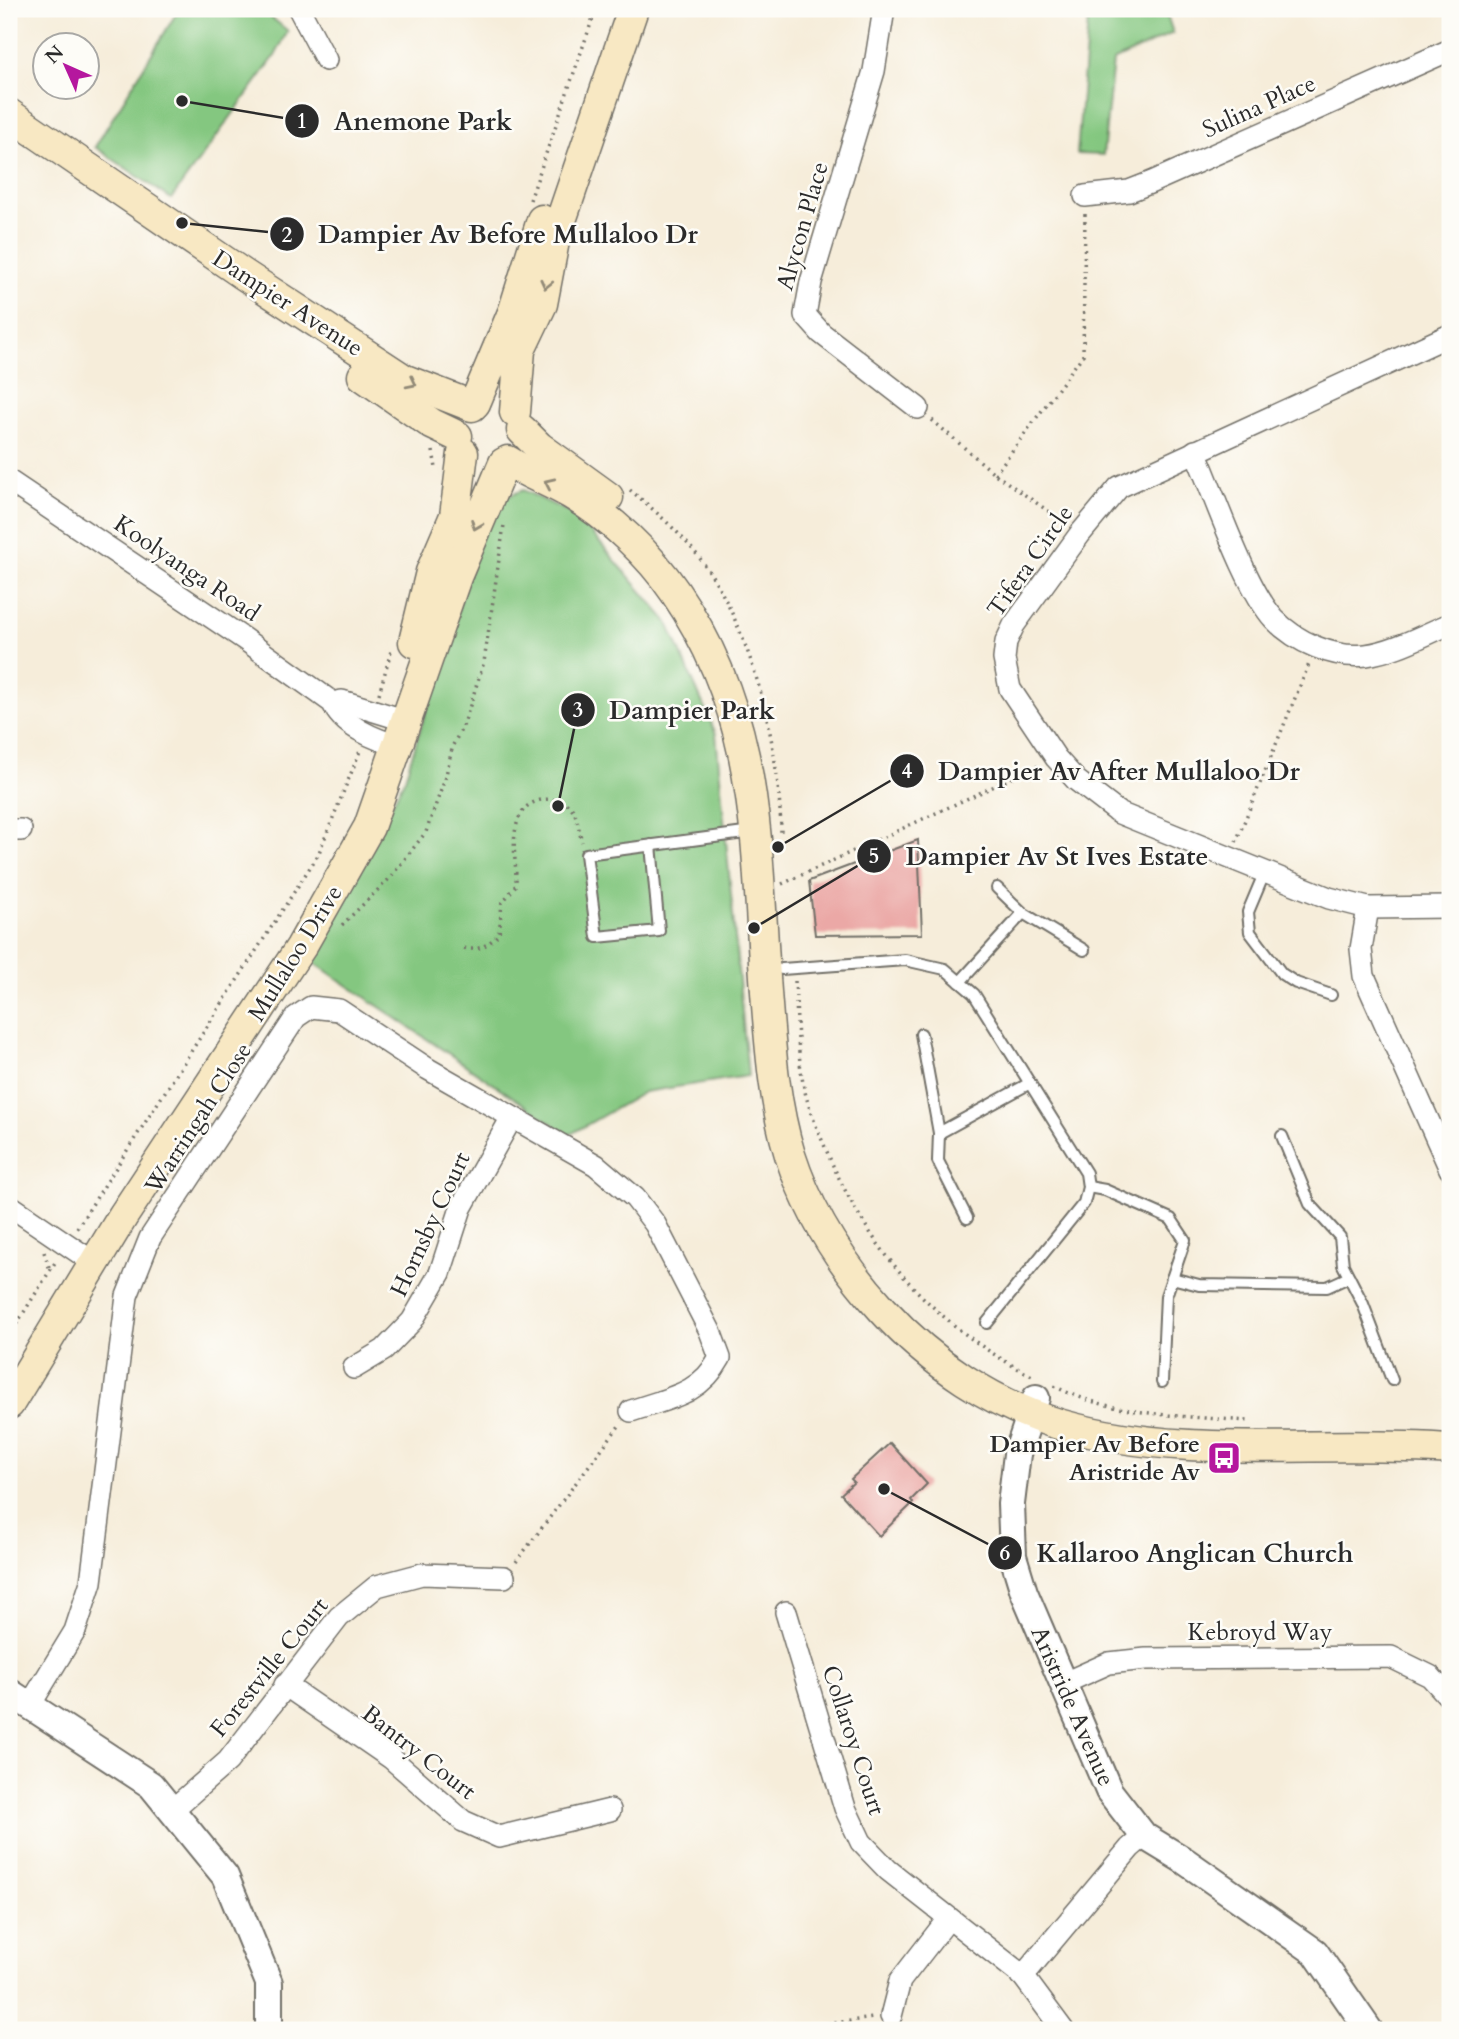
<svg xmlns="http://www.w3.org/2000/svg" width="1459" height="2039" viewBox="0 0 1459 2039" font-family="Cardo,serif">
<rect width="100%" height="100%" fill="#fdfcf7"/>
<filter id="ink" filterUnits="userSpaceOnUse"><feTurbulence type="fractalNoise" baseFrequency=".0143" numOctaves="2"/><feDisplacementMap in="SourceGraphic" scale="14" xChannelSelector="R" yChannelSelector="G"/><feConvolveMatrix kernelMatrix="1 2 1 2 8 2 1 2 1" color-interpolation-filters="sRGB"/></filter>
<filter id="wash" filterUnits="userSpaceOnUse"><feTurbulence type="fractalNoise" baseFrequency=".00686" numOctaves="4" result="noise"/><feDisplacementMap in="SourceGraphic" scale="28" xChannelSelector="R" yChannelSelector="G"/><feGaussianBlur stdDeviation="1.57" result="paint"/><feColorMatrix in="noise" values="0 0 0 0 0 0 0 0 0 0 0 0 0 0 0 0 0 1.4 0 .05"/><feComposite in="paint" operator="in"/></filter>
<g filter="url(#wash)">
<rect width="100%" height="100%" fill="#f6edda"/>
<g fill="#84c780" stroke="#587956" stroke-width="2">
<polygon points="179,9 261,9 288,31 275,56 171,199 95,147"/>
<polygon points="1089,9 1165,9 1173,33 1113,61 1103,155 1077,154"/>
<polygon points="523,490 577,516 667,621 716,734 748,1076 644,1092 569,1135 313,962 405,778 491,503"/>
</g>
<g id="blocks">
<g fill="#eba8a6">
<polygon points="918,840 922,934 815,935 809,881"/>
<polygon points="890,1443 927,1484 911,1500 913,1503 879,1536 841,1494 854,1482 851,1479"/>
</g>
</g>
</g>
<g filter="url(#ink)">
<use href="#blocks" fill-opacity="0" stroke="#726f68" stroke-width="2"/>
<g fill="none" stroke-linecap="round" stroke-linejoin="round">
<defs>
<g id="service">
<polyline points="651,845 659,931 597,937 586,854 752,832"/>
<polyline points="1264,874 1248,912 1250,932 1282,974 1296,983 1331,995"/>
<polyline points="997,888 1023,913 1084,950"/>
<polyline points="782,969 905,960 945,969 974,994 1086,1173 1088,1187 1084,1203 987,1323"/>
<polyline points="960,982 1023,913"/>
<polyline points="921,1034 939,1133"/>
<polyline points="1282,1136 1310,1204 1340,1237 1343,1265 1363,1304 1392,1380"/>
<polyline points="1088,1187 1105,1190 1171,1219 1185,1240 1166,1296 1162,1382"/>
<polyline points="967,1218 938,1161 939,1133 1030,1083"/>
<polyline points="1172,1278 1199,1285 1327,1287 1349,1277"/>
</g>
<g id="minor">
<polyline points="299,9 326,60"/>
<polyline points="884,9 874,71 811,282 805,315 821,333 918,408"/>
<polyline points="1085,196 1129,191 1152,182 1450,50"/>
<polyline points="1450,335 1119,487 1080,534 1014,625 1006,642 1004,659 1010,689 1056,758 1076,780 1119,813 1329,898 1368,908 1450,907"/>
<path d="M1195,451c19,43 50,136 79,168 22,23 60,40 92,36 29,-4 57,-20 84,-31"/>
<path d="M9,481l235,158 89,64c8,23 44,37 66,43"/>
<polyline points="333,703 342,701 407,721"/>
<polyline points="9,830 21,830"/>
<polyline points="1368,908 1361,949 1364,976 1450,1169"/>
<polyline points="9,1205 93,1262"/>
<polyline points="354,1368 384,1350 412,1321 440,1273 461,1208 511,1119"/>
<polyline points="786,1612 845,1808 861,1842 888,1870 1023,1976"/>
<polyline points="1062,1684 1109,1663 1146,1659 1391,1657 1430,1676 1450,1698"/>
<polyline points="285,1685 391,1758 463,1821 499,1837 610,1810"/>
<path d="M30,1705l45,-74 16,-49 36,-286 23,-58 146,-221 15,-10 28,3 89,59 168,96 39,33 20,26 55,107 10,27c-20,37 -52,40 -89,53"/>
<polyline points="171,1811 228,1761 339,1617 377,1586 422,1574 504,1577"/>
<polyline points="891,2016 900,1981 948,1919"/>
<polyline points="1063,2030 1023,1976 1130,1848 1144,1836"/>
</g>
<g id="tertiary">
<polyline points="1036,1398 1017,1454 1011,1504 1013,1556 1024,1592 1109,1791 1144,1836 1185,1861 1315,1952 1369,2030"/>
<polyline points="9,1692 151,1785 225,1876 269,1983 269,2030"/>
</g>
<g id="secondary">
<polyline points="9,114 243,274 405,380 472,406"/>
<polyline points="363,376 432,424 457,436"/>
<polyline points="475,403 514,310 542,220"/>
<polyline points="515,412 520,350 542,304 554,241 633,9"/>
<polyline points="522,430 539,447 608,497"/>
<path d="M508,461c20,13 43,21 63,33 39,23 79,61 104,98 90,131 80,263 92,413 4,51 8,101 23,150 19,59 51,109 93,155 48,53 110,95 179,115 126,36 259,14 388,24"/>
<polyline points="414,642 431,572 455,516 463,453"/>
<polyline points="9,1404 123,1216 301,947 369,827 456,577 504,463"/>
</g>
</defs>
<use href="#service" stroke="#726f68" stroke-width="14"/>
<use href="#minor" stroke="#726f68" stroke-width="24"/>
<use href="#tertiary" stroke="#726f68" stroke-width="30"/>
<use href="#secondary" stroke="#726f68" stroke-width="33"/>
<g stroke="#726f68" stroke-width="3.5" stroke-dasharray="2 5" stroke-linecap="butt">
<polyline points="530,200 596,9"/>
<polyline points="932,420 995,474 1064,522"/>
<polyline points="433,451 436,468"/>
<polyline points="995,474 1083,355 1085,214"/>
<path d="M630,490c32,26 66,57 87,94 41,73 62,165 64,248"/>
<polyline points="379,694 391,651"/>
<polyline points="1236,842 1309,664"/>
<polyline points="782,884 1038,766"/>
<polyline points="342,925 390,878 426,832 445,779 453,745 464,724 484,662 504,525"/>
<path d="M464,948c16,4 24,-4 35,-14l3,-31 14,-18c1,-23 -7,-49 5,-71 9,-18 40,-20 52,-4 5,8 6,22 9,32"/>
<path d="M795,981c2,32 2,64 7,96 4,25 13,47 23,70 42,102 110,180 209,230"/>
<polyline points="77,1228 318,855 360,751"/>
<polyline points="44,1252 50,1270"/>
<polyline points="9,1336 56,1261"/>
<path d="M1054,1386c58,30 130,30 194,35"/>
<polyline points="516,1562 619,1426"/>
<polyline points="779,2030 874,2018"/>
</g>
<use href="#service" stroke="#fff" stroke-width="10"/>
<use href="#minor" stroke="#fff" stroke-width="21"/>
<use href="#tertiary" stroke="#fff" stroke-width="26"/>
<use href="#secondary" stroke="#f8e8c3" stroke-width="30"/>
</g>
<defs><path id="oneway-chevron" d="M-2-3.5L2.5 0L-2 3.5" fill="none" stroke-width="1.6" stroke-linecap="round" stroke-linejoin="round" transform="scale(1.75)"/></defs>
<g stroke="#928a77">
<use href="#oneway-chevron" transform="translate(546 284) rotate(103)"/>
<use href="#oneway-chevron" transform="translate(412 383) rotate(27)"/>
<use href="#oneway-chevron" transform="translate(549 483) rotate(-155)"/>
<use href="#oneway-chevron" transform="translate(476 525) rotate(112)"/>
</g>
</g>
<defs>
<symbol id="bus-square" viewBox="-11 -11 22 22"><rect x="-9" y="-9" width="18" height="18" rx="4" fill="#b5179e" stroke="#fdfcf7"/><path d="M-5-6H5V4H4V6H2V4H-2V6H-4V4H-5ZM-3.5-4V0h7V-4ZM-3.5 1.2v1.5H-2V1.2ZM2 1.2v1.5H3.5V1.2Z" fill="#fff"/></symbol>
</defs>
<g fill-rule="evenodd">
<use href="#bus-square" x="1205" y="1439" width="38" height="38"/>
</g>
<g text-anchor="middle" stroke-width="5" stroke-linejoin="round" paint-order="stroke">
<g font-size="24" fill="#2b2b2b" stroke="#fdfcf7">
<text transform="translate(1259 106) rotate(-24)" y="8">Sulina Place</text>
<text transform="translate(802 226) rotate(-74)" y="8">Alycon Place</text>
<text transform="translate(288 303) rotate(33)" y="8">Dampier Avenue</text>
<text transform="translate(1030 561) rotate(-55)" y="8">Tifera Circle</text>
<text transform="translate(187 568) rotate(34)" y="8">Koolyanga Road</text>
<text transform="translate(295 953) rotate(-58)" y="8">Mullaloo Drive</text>
<text transform="translate(198 1118) rotate(-57)" y="8">Warringah Close</text>
<text transform="translate(430 1224) rotate(-65)" y="8">Hornsby Court</text>
<text x="1260" y="1640">Kebroyd Way</text>
<text transform="translate(269 1667) rotate(-51)" y="8">Forestville Court</text>
<text transform="translate(1073 1706) rotate(66)" y="8">Aristride Avenue</text>
<text transform="translate(854 1740) rotate(72)" y="8">Collaroy Court</text>
<text transform="translate(419 1752) rotate(38)" y="8">Bantry Court</text>
</g>
<g font-size="24" font-weight="bold" fill="#2b2b2b" stroke="#fdfcf7" text-anchor="end">
<text x="1200" y="1452">Dampier Av Before<tspan x="1200" dy="28">Aristride Av</tspan></text>
</g>
</g>
<path fill="none" stroke="#2b2b2b" stroke-width="2.5" d="M182 101L302 121M182 223L287 234M558 806L578 710M778 847L907 771M754 928L874 856M884 1489L1005 1553"/>
<g fill="#2b2b2b" stroke="#fdfcf7" stroke-width="2.5">
<circle cx="182" cy="101" r="7"/>
<circle cx="182" cy="223" r="7"/>
<circle cx="558" cy="806" r="7"/>
<circle cx="778" cy="847" r="7"/>
<circle cx="754" cy="928" r="7"/>
<circle cx="884" cy="1489" r="7"/>
<circle cx="302" cy="121" r="18"/>
<circle cx="287" cy="234" r="18"/>
<circle cx="578" cy="710" r="18"/>
<circle cx="907" cy="771" r="18"/>
<circle cx="874" cy="856" r="18"/>
<circle cx="1005" cy="1553" r="18"/>
</g>
<g font-size="21" text-anchor="middle" font-weight="bold" fill="#fff">
<text x="302" y="128">1</text>
<text x="287" y="242">2</text>
<text x="578" y="717">3</text>
<text x="907" y="778">4</text>
<text x="874" y="863">5</text>
<text x="1005" y="1560">6</text>
</g>
<g font-size="26" text-anchor="middle" font-weight="bold" fill="#2b2b2b" stroke="#fdfcf7" stroke-width="5" stroke-linejoin="round" paint-order="stroke">
<text x="423" y="130">Anemone Park</text>
<text x="508" y="243">Dampier Av Before Mullaloo Dr</text>
<text x="692" y="719">Dampier Park</text>
<text x="1119" y="780">Dampier Av After Mullaloo Dr</text>
<text x="1057" y="865">Dampier Av St Ives Estate</text>
<text x="1195" y="1562">Kallaroo Anglican Church</text>
</g>
<rect width="1459" height="2039" fill="none" stroke="#fdfcf7" stroke-width="35"/>
<g transform="translate(66 66) rotate(315)"><circle r="33" fill="#fdfcf7" stroke="#a9a8a5" stroke-width="2"/>
<path d="M0-5L12 26L0 18L-12 26Z" fill="#b5179e"/>
<text y="-10" font-size="19" font-weight="bold" text-anchor="middle" fill="#2b2b2b">N</text>
</g>
</svg>
